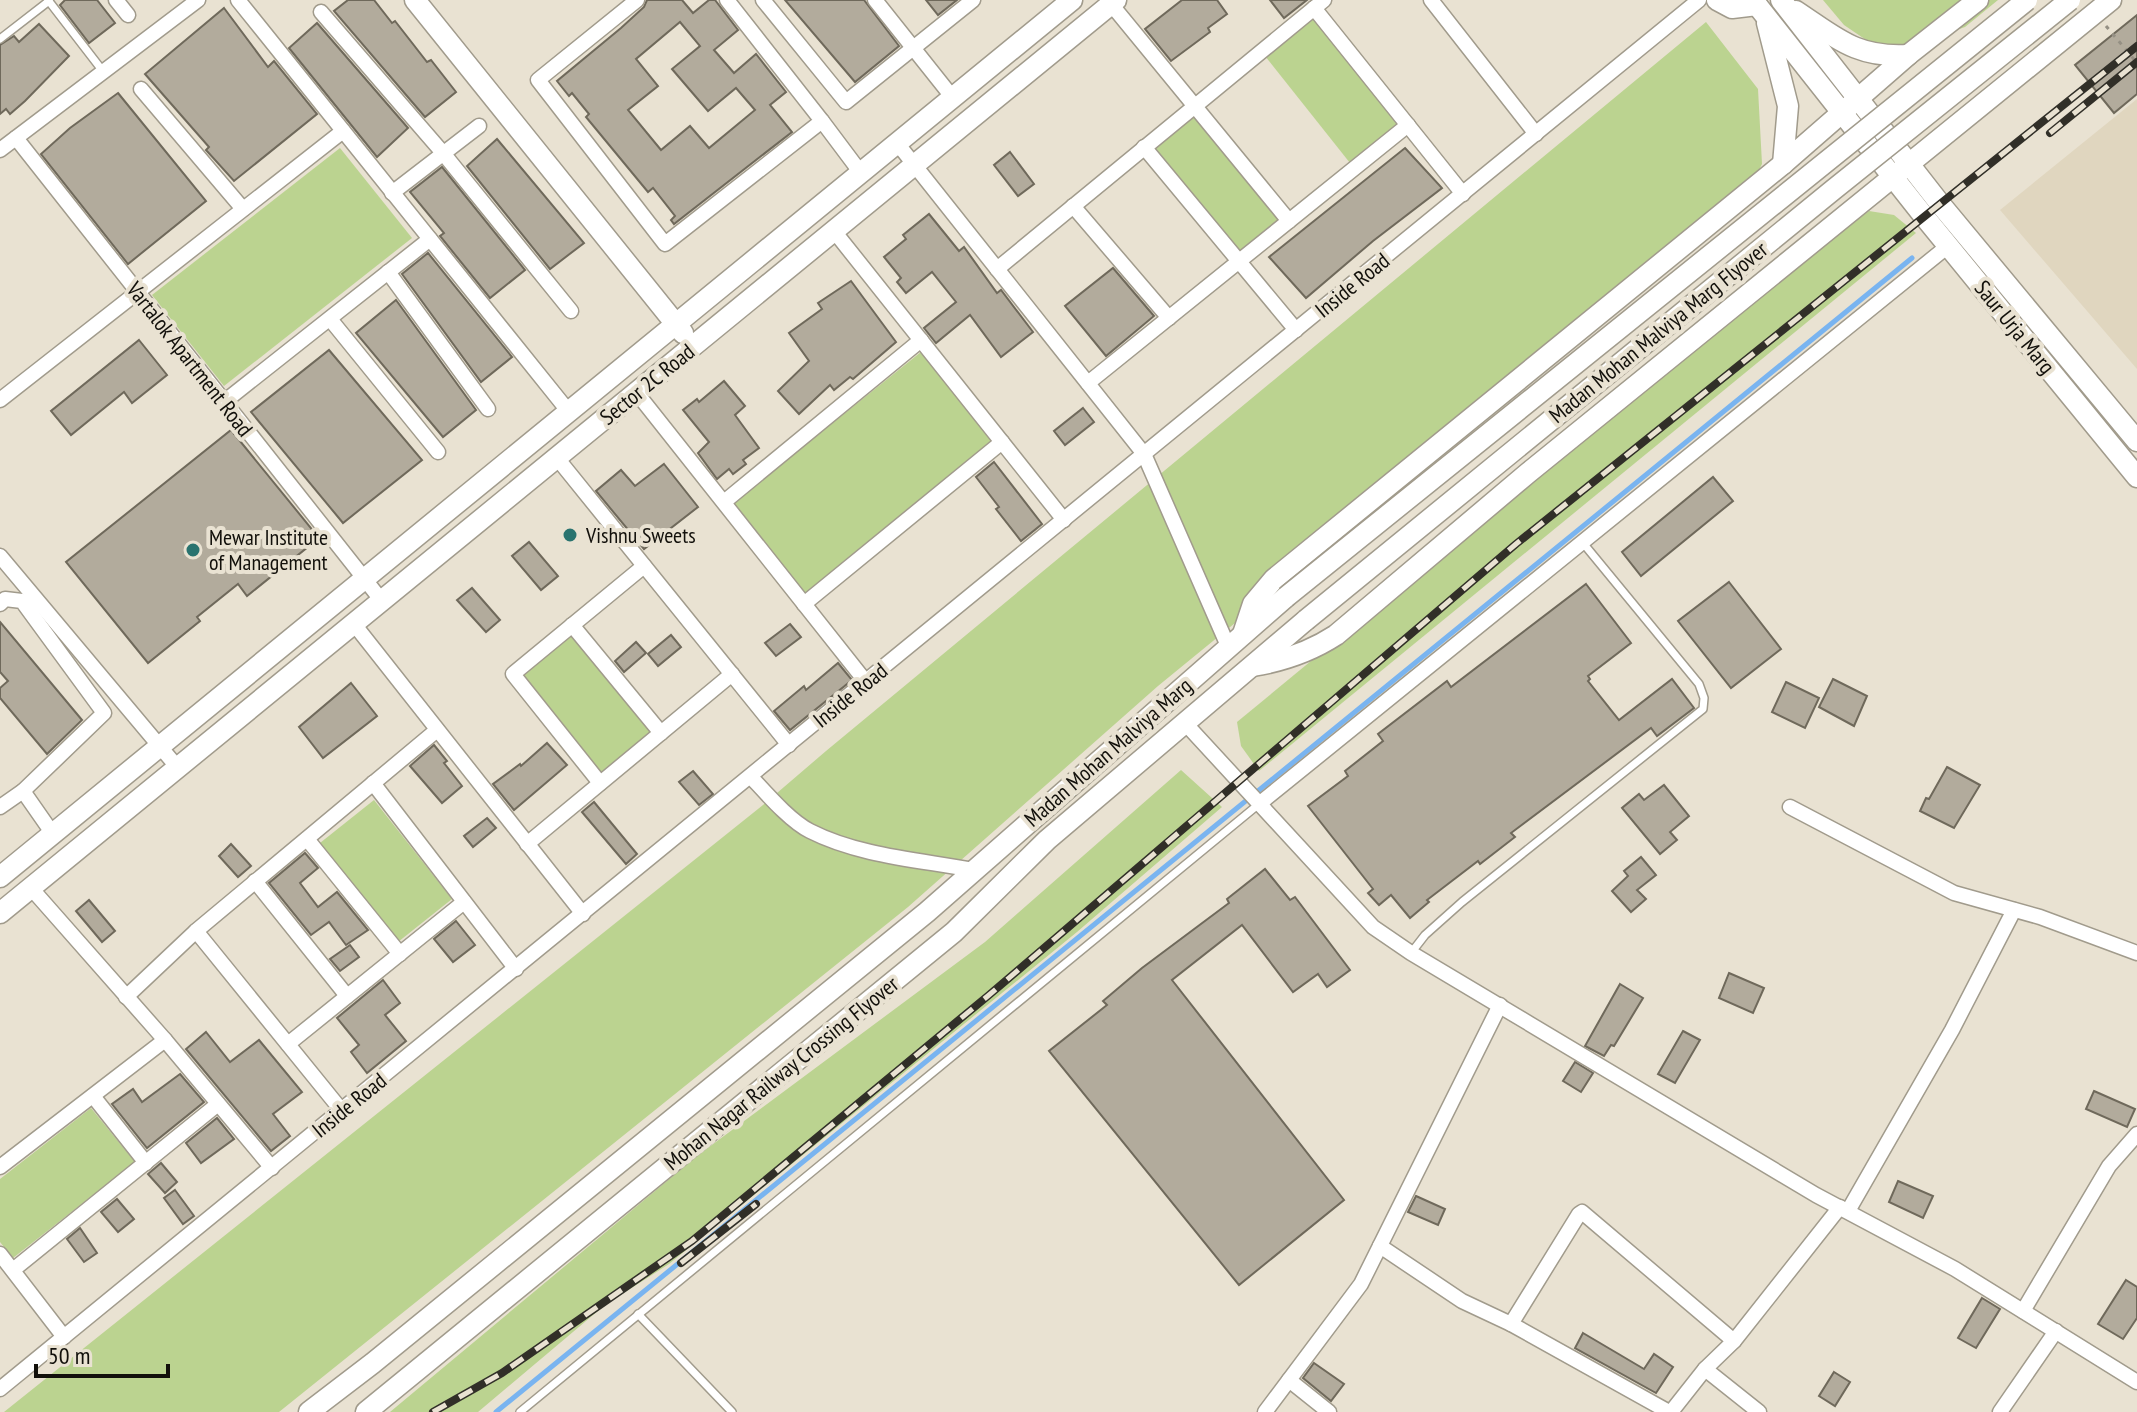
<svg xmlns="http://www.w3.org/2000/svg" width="2137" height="1412" viewBox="0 0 2137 1412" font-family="'PT Sans Narrow',sans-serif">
<rect width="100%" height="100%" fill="#e9e2d2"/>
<polygon fill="#e0d6bf" points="2137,99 2137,369 2000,210"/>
<g fill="#bbd390">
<polygon points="1823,0 1998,0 1965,27 1910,47 1875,46 1844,25"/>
<polygon points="1315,17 1399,124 1350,163 1265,56"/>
<polygon points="1706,22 1758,89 1762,164 1737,213 1158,686 908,907 279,1412 4,1412 763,805 826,751"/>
<polygon points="1194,114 1280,220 1239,253 1153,148"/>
<polygon points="340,148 412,238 224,386 152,295"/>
<polygon points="1869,211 1894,215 1916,233 1259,771 1241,746 1237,722 1749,300"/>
<polygon points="921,352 993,442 805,593 733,503"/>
<polygon points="571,633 652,732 600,773 520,674"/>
<polygon points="1181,770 1222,807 1077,932 669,1264 605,1305 478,1412 390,1412 697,1156 985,942"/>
<polygon points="374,800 452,899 398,942 320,843"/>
<polygon points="91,1108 135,1162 13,1258 0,1242 0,1179"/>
</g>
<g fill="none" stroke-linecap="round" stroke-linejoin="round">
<polyline stroke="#79b4f0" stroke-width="5" points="496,1412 1912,258"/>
</g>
<g fill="#b2ab9c" stroke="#6f695b" stroke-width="2" fill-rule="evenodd">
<polygon points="65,0 97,0 115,23 89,43 60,5"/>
<polygon points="348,0 374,0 392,23 395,21 427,62 431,60 456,92 425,117 334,11"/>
<path d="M647,0h35l11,13 16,-13h6l23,30 -24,20 20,23 22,-19 30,38 -16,13 22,27 -118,92 -3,-4 4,-4 -22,-28 -5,4 -62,-75 3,-3 -17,-21 -3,3 -12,-15 64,-53 23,-21zM680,22l20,24 -28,23 36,42 28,-23 19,22 -46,38 -19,-22 -29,24 -33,-40 30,-24 -22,-27z"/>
<polygon points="785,0 864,0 899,46 855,82"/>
<polygon points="926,0 957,0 938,15"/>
<polygon points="1182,0 1217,0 1227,14 1208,28 1210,32 1171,61 1145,29"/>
<polygon points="1270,0 1307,0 1284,18"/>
<polygon points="224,8 268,67 274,61 317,114 234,181 206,150 209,147 145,74"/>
<polygon points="2137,15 2137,94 2114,113 2075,65"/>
<polygon points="317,23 408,128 377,157 289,48"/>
<polygon points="39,24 69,56 25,101 10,114 6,109 0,114 0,45 14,36 19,42"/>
<polygon points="118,93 206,201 128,264 41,154 70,128"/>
<polygon points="497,139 584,243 550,269 467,166"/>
<polygon points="1405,148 1442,188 1373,241 1306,298 1269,257"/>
<polygon points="1010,152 1034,184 1018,196 994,165"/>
<polygon points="442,167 525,270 490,298 440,236 444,233 410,192"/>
<polygon points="929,214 959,251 964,247 997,293 1001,290 1033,332 1001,357 970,315 936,343 924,328 956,302 932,272 906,293 897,282 901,278 884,257 906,239 903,235"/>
<polygon points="428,253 512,357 481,382 402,274"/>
<polygon points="1113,268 1154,316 1106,356 1065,306"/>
<polygon points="851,281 896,342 853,379 850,377 834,390 830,385 799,414 778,391 809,361 789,333 822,309 818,303"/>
<polygon points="396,300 476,410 443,437 356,333"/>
<polygon points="139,340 167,375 132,403 124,392 71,435 51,411"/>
<polygon points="329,350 422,460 343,523 251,412"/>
<polygon points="724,381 745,406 735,415 759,448 743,460 746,464 733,474 729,469 717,479 698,453 709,442 683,410 697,399 699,402"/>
<polygon points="1083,408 1094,422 1065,445 1054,431"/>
<polygon points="231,430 319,538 247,596 238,584 197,617 200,621 148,663 66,562"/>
<polygon points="994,462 1042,524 1021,541 996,509 999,507 976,477"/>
<polygon points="664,464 698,507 644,549 596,491 621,470 635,486"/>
<polygon points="1713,477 1733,501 1641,576 1622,552"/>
<polygon points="529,542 558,576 541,590 512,556"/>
<polygon points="1729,582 1781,649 1731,688 1678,621"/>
<polygon points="1586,584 1631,643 1588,676 1590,679 1588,681 1619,720 1672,679 1694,708 1657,736 1651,728 1511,833 1515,837 1480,864 1478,861 1427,900 1429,902 1410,918 1391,895 1379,905 1368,893 1373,889 1308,806 1348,776 1345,771 1383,741 1378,734 1447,681 1451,687"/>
<polygon points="472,588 500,620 486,632 457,600"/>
<polygon points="0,622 82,720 47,754 0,698 0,688 8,681 0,672"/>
<polygon points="790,624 801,637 776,656 765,643"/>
<polygon points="671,635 681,647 658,666 648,654"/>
<polygon points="636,642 646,653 624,672 615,661"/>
<polygon points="838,663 852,680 790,730 774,711 804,686 806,690"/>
<polygon points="1833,679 1867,696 1854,726 1819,707"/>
<polygon points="1786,682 1819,698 1805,728 1772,712"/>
<polygon points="351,683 377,716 323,758 299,727"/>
<polygon points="547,743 567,765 514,810 493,784 520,764 521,766"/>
<polygon points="434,745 447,761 444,763 462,786 442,803 410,766"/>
<polygon points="1947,767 1980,785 1954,828 1920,811 1926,798 1929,799"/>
<polygon points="693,771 713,794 699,805 679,782"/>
<polygon points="1664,785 1689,816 1670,832 1677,840 1660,854 1622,808 1639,794 1644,800"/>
<polygon points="594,802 637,854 626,864 582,812"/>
<polygon points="487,818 496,828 473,847 464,836"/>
<polygon points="231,844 251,866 238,877 219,856"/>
<polygon points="305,853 318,868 300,883 318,907 337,892 368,930 346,945 329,922 311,935 269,883"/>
<polygon points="1641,857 1656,875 1637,890 1646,899 1631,912 1612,891 1628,876 1624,871"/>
<polygon points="1265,869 1290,900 1295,897 1350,970 1327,987 1318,974 1293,992 1242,925 1172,980 1344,1200 1239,1285 1049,1051 1107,1005 1103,1001 1142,968 1229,903 1227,899"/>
<polygon points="89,900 115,931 102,942 76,911"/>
<polygon points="456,921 475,945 453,962 434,939"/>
<polygon points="350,945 359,957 340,971 330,959"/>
<polygon points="1729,973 1764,988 1753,1013 1719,998"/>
<polygon points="383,980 400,1003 385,1015 406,1041 367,1073 351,1052 359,1045 337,1018"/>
<polygon points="1620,984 1643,998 1614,1046 1611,1045 1604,1056 1585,1046"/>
<polygon points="1683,1031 1700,1040 1675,1083 1658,1074"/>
<polygon points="206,1032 230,1062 259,1040 302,1092 273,1114 290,1136 271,1151 186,1049"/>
<polygon points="1575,1062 1593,1073 1581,1092 1563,1081"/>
<polygon points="180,1074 204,1102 147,1148 112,1104 133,1089 142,1102"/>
<polygon points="2094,1091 2135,1109 2127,1127 2086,1109"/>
<polygon points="217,1118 234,1139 201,1163 186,1143"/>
<polygon points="161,1163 177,1182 165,1193 148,1174"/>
<polygon points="1898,1181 1933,1196 1923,1218 1889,1202"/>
<polygon points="175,1190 194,1216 183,1224 164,1198"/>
<polygon points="1416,1196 1445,1209 1438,1225 1408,1212"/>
<polygon points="117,1199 134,1219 118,1232 101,1212"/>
<polygon points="80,1228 97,1253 84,1262 67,1239"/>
<polygon points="2126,1280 2137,1287 2137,1318 2123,1339 2098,1324"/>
<polygon points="1982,1298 2000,1309 1976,1348 1958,1338"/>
<polygon points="1583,1333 1644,1369 1654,1354 1673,1367 1656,1393 1575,1348"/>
<polygon points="1314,1363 1344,1384 1331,1401 1303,1378"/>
<polygon points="1834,1372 1850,1382 1835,1406 1819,1396"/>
</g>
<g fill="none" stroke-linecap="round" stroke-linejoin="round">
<defs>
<g id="lane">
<polyline points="48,0 102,70"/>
<polyline points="0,39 49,1"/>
<polyline points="1411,953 1425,935 1462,902 1703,709 1704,698 1699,684 1583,543"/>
<polyline points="638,1314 732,1412"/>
<polyline points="520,1412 1259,804"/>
</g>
<g id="street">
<polyline points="116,0 128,15"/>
<polyline points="238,0 569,412"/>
<polyline points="637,0 538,80 665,244 822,121 727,0"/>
<polyline points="763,0 846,102 973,0"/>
<polyline points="875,0 953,98"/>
<polyline points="1431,0 1536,134"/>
<polyline points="1111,4 1289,221"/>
<polyline points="1314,8 1463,194"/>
<polyline points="321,12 443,153 571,311"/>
<polyline points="141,89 243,209"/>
<polyline points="822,121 861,173"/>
<polyline points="16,138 382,601"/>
<polyline points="897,143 1144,454 1228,646"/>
<polyline points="1144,147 1296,330"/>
<polyline points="0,150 198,0"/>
<polyline points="392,193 479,126"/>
<polyline points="1073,206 1169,318"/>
<polyline points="834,231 1064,520"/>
<polyline points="997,269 1324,0"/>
<polyline points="388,272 488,409"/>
<polyline points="330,319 438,452"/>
<polyline points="1088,383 1408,125"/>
<polyline points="636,392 866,682"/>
<polyline points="0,400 343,131"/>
<polyline points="224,402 430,239"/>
<polyline points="557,458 789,745"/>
<polyline points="724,502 921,340"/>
<polyline points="0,556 178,768"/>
<polyline points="0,604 5,599 22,601 104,713 23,791 0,807"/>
<polyline points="804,604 1002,442"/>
<polyline points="354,624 583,914"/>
<polyline points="572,625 661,733"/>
<polyline points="1184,722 1373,927 1411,953 1816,1195 1955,1269 2137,1382"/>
<path d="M751,777c15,16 39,44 59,54 49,25 110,29 163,39"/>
<polyline points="373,783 516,969"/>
<polyline points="600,783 513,674 644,566"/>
<polyline points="23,791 53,834"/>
<polyline points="1259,804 1948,246"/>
<polyline points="1790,807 1954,893 2040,917 2137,953"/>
<polyline points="307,839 400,954"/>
<polyline points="527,844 732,674"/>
<polyline points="255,881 347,996"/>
<polyline points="31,888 165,1040 272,1168"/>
<polyline points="196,931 342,1111"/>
<polyline points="126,997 196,931 437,730"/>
<polyline points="288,1044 464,902"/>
<polyline points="93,1096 146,1163"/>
<polyline points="0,1167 165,1040"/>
<polyline points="1848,1211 1952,1030 2014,910"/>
<polyline points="1380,1246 1462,1301 1511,1324 1669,1412"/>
<polyline points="0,1254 64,1337"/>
<polyline points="13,1270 218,1104"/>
<polyline points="2023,1311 2109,1166 2137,1134"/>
<polyline points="1511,1324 1579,1214 1582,1212 1734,1341"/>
<polyline points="1705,1369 1759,1412"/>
<polyline points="1289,1380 1329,1412"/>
<polyline points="0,1389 1699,0"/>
<polyline points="1265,1412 1361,1284 1500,1005"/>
<polyline points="1671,1412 1705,1369 1734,1341 1840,1207"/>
<polyline points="2000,1412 2056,1331"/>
</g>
<g id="secondary">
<polyline points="415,0 683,333"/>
<polyline points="1717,0 1732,8 1757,5"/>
<polyline points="1753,0 1923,215 2137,477"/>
<polyline points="1781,0 1941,205 2137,441"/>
<path d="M1796,11c41,27 60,47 112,44"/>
<polyline points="1767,23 1788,106 1783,164"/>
<polyline points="1243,634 1253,604 1274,579 1783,164 1908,55 1978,0"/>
<path d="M1253,666c30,-5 57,-14 83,-31l192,-162 583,-473"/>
<polyline points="0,877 1072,0"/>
<polyline points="0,913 1116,0"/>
<polyline points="309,1412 373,1363 927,912 1286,597"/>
<polyline points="366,1412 954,932 1047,840 1306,620"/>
</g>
</defs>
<use href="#lane" stroke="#a19b8c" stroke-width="10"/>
<use href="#street" stroke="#a19b8c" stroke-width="17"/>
<use href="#secondary" stroke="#a19b8c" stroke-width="23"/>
<polyline stroke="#959084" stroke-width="3" stroke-dasharray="4 6" stroke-linecap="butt" points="2106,26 2137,63"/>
<use href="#lane" stroke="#fff" stroke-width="7"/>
<use href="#street" stroke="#fff" stroke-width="14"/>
<use href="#secondary" stroke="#fff" stroke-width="20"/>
<defs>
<g id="rail">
<polyline points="2050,133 2137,62"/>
<polyline points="681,1263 756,1204"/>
<polyline points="433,1412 502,1373 692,1241 989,995 1516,544 2137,46"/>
</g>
</defs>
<use href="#rail" stroke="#312f28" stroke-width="8"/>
<use href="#rail" stroke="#e9e2d2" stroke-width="5" stroke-dasharray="15" stroke-linecap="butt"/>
<defs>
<g id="secondary-bridge">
<polyline points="1286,597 2027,0"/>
<polyline points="1306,620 1833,190 2070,0"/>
</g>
</defs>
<use href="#secondary-bridge" stroke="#a19b8c" stroke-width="23" stroke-linecap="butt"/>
<use href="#secondary-bridge" stroke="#fff" stroke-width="20"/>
</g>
<g fill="#29736f" stroke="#e9e2d2" stroke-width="3">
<circle cx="570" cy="535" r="8"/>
<circle cx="193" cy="550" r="8"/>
</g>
<g text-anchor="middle" stroke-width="8" stroke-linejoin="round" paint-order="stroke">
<g font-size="22" fill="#12100b" stroke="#e9e2d2">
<text transform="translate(1352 285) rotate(-39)" y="8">Inside Road</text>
<text transform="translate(2015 327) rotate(51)" y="8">Saur Urja Marg</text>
<text transform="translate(1658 332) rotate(-39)" y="8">Madan Mohan Malviya Marg Flyover</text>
<text transform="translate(190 359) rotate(52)" y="8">Vartalok Apartment Road</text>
<text transform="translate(647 384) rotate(-39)" y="8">Sector 2C Road</text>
<text transform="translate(850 695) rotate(-39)" y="8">Inside Road</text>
<text transform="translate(1108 752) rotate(-41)" y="8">Madan Mohan Malviya Marg</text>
<text transform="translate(781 1073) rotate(-39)" y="8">Mohan Nagar Railway Crossing Flyover</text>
<text transform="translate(349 1105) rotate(-39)" y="8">Inside Road</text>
</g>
<g font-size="22" fill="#12100b" stroke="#e9e2d2" text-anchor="start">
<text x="586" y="543">Vishnu Sweets</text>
<text x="209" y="545">Mewar Institute<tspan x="209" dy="25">of Management</tspan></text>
</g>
</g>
<path d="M36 1364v12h132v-12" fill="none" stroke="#12100b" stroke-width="4"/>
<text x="48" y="1364" font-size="24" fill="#12100b" stroke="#e9e2d2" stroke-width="6" paint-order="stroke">50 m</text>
</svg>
